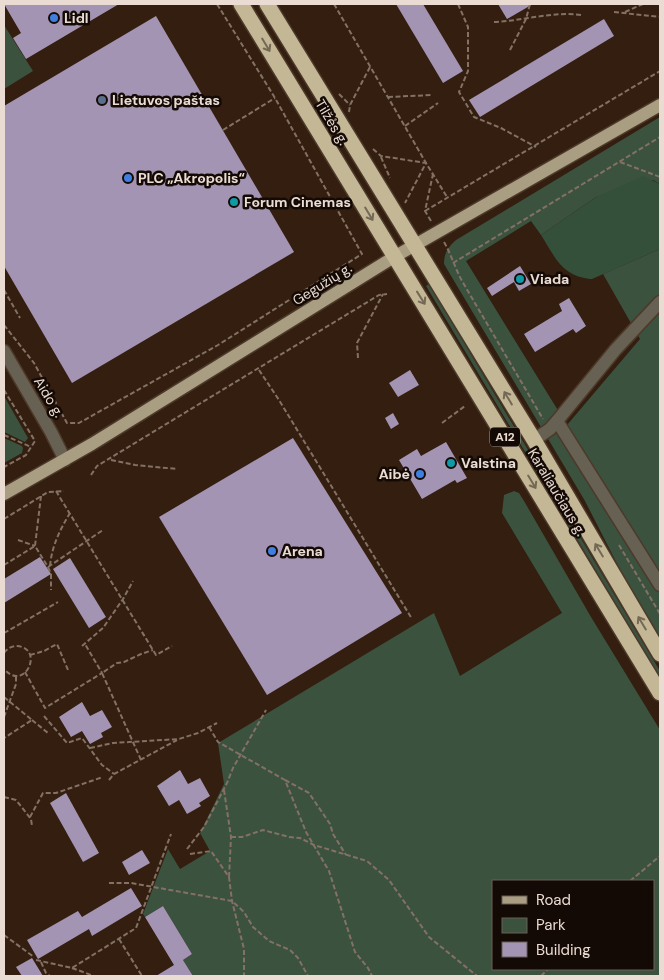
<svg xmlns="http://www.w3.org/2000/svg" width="664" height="980" viewBox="0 0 664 980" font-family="'DM Sans',sans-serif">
<rect width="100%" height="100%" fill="#331e0f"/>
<g fill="#3b523f" fill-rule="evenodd">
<polygon points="4,25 33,71 4,89"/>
<path d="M660,117v67l-7,-4 -57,17 -55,38 -10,-14 -65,40 101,164 73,-86 -37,-65 57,-25v391l-29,-49 -46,-90 -141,-237c0,-11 4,-17 12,-24z"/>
<polygon points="429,284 660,671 660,678 426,286"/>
<polygon points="4,396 28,438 25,442 4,432"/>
<polygon points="4,438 22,446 23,448 22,453 4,463"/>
<path d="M514,491l5,2 5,8 67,116 69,113v246h-467l-10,-16 9,-6 -29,-48 -18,11 -2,-3 25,-65 12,20 30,-18 -10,-18 24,-49 -6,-41 216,-130 26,63 102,-63 -60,-100 2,-18zM493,881h160v88h-160z"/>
</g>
<path fill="#35503a" d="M643,176l17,8v65l-68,30c-30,-2 -37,-22 -51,-44l55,-38z"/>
<g fill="#a494b3">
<polygon points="4,4 119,4 26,59 13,38 21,33"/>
<polygon points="396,4 423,4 463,71 443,83"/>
<polygon points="498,4 533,4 507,19"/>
<polygon points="156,16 294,252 72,383 4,266 4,106"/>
<polygon points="604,19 614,36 480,117 469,100"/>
<polygon points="520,266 531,284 519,291 514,282 492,296 487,288"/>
<polygon points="569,298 586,326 576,333 573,329 535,352 524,334 562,311 559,304"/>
<polygon points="410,370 419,385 398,397 389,383"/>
<polygon points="393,413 399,424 391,429 385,418"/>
<polygon points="293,438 402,613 267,695 159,517"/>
<polygon points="446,442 467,478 457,483 455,480 422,499 399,460 417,449 421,456"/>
<polygon points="40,557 51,574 4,603 4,579"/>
<polygon points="70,558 106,617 89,628 53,569"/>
<polygon points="82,702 90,716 102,710 112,727 101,733 103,737 90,744 82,731 71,737 59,717"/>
<polygon points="180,770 188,784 200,778 210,796 199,803 201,806 187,814 179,800 169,806 157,786"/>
<polygon points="66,793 99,853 83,862 50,803"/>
<polygon points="142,850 150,863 129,875 122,862"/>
<polygon points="131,888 142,906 92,936 89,929 38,959 27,940 78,911 82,917"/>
<polygon points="163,906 192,954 183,960 193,976 156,976 174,965 145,917"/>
<polygon points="32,958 43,976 22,976 16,967"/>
</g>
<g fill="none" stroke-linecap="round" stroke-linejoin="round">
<defs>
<g id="minor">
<polyline points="4,351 51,432 65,460"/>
<polyline points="557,421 660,585"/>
<polyline points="534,440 550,429 557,421 616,349 660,302"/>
</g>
<polyline id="major" points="4,494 92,444 394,257 660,105"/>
<g id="highway">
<polyline points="241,4 660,693"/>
<polyline points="267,4 534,440 660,654"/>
</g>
</defs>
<use href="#minor" stroke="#4d392a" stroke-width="15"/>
<use href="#major" stroke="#4d392a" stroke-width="15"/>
<use href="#highway" stroke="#4d392a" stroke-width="18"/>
<g stroke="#847165" stroke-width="2" stroke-dasharray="5 2.5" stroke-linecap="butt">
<polyline points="334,4 426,163 447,197"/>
<polyline points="458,4 468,27 468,71 459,92 474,117 501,128 536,147"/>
<polyline points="614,12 660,17"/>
<polyline points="625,12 643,4"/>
<path d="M494,22c29,-1 58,-11 87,-7"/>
<polyline points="510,50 526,19 530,4"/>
<polyline points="339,94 350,105"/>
<polyline points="388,97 433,95"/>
<polyline points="349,112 350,105 370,67"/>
<polyline points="405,126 438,103"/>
<polyline points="223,130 275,98"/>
<polyline points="373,149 381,156 426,163 405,203"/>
<polyline points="381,157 390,178"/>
<polyline points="620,162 660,177"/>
<polyline points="425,211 660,71"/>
<polyline points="431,221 425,211 433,174"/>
<path d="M444,242c7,12 11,26 18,39l81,138"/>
<polyline points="453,263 660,137"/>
<polyline points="4,290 20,318"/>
<polyline points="4,325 34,363 67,423 79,423 218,345 362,254 275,98 217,4"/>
<polyline points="358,358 357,343 383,294"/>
<polyline points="259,370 279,400 412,619"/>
<polyline points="4,390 35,441 26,455 4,467"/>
<polyline points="442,423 465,406"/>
<polyline points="4,435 31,447"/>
<polyline points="111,460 135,465 177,469"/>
<polyline points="91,475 97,466 130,446 379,295 387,294"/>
<polyline points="56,491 156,655 172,646"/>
<polyline points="41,496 35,546 48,567 103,530"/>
<polyline points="4,519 48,492 64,491"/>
<polyline points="18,540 35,546"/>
<polyline points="619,545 660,614"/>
<polyline points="4,565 35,546"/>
<path d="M50,566c2,-21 10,-36 20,-53"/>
<polyline points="48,567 51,574 51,590"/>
<polyline points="4,633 58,602"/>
<polyline points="82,646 103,628 123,599 133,581"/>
<path d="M4,653c3,-4 7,-7 13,-7 28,2 8,47 -13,23"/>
<polyline points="30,655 44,651 57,644 68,670"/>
<polyline points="25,672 45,708 102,673 85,644"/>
<polyline points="4,697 32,720 4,738"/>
<polyline points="44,716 67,743 82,738 102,765 114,774"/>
<polyline points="4,717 16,684 16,677"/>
<polyline points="32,720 48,733"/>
<polyline points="209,727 218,742 285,780 306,832 329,871 355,952 368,968 372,976"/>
<polyline points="90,748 113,743 179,739 198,733 217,723"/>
<polyline points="141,760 102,673 117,663 124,662 141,654 153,650"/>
<polyline points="109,780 114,774 177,740"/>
<polyline points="285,780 309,793 330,824 333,834 346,855"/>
<polyline points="224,790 231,837 229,877"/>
<polyline points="4,797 16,800 31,819 32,826"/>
<polyline points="30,817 43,793 56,793 103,777"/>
<polyline points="231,837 242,837 263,830 289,837 300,838 314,845 367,861 389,880 429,937 477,976"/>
<polyline points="187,849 204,827 227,783 233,768 266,710"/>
<polyline points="190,854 211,851 229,877 232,901 244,949 244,976"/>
<polyline points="4,873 4,905"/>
<polyline points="630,881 660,856"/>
<polyline points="109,883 131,883 232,901 244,912 253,927 269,941 290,950 298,958 308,976"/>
<polyline points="4,935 34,957"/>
<polyline points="119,939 142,976"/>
<polyline points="36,960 72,968 136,928 171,834"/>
<polyline points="41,962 46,973 50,976"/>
<polyline points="72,968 94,976"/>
<polyline points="541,976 548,969"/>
</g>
<use href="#minor" stroke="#666153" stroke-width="12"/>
<use href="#major" stroke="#a99e82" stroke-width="12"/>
<use href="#highway" stroke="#c3b795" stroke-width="15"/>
</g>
<defs><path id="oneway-shaft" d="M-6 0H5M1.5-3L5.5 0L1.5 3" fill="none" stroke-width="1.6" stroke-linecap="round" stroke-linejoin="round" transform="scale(1.25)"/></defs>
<g stroke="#746954">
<use href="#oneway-shaft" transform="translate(266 45) rotate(59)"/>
<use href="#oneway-shaft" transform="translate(369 214) rotate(59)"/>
<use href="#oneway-shaft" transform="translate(421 298) rotate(58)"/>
<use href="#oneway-shaft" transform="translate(508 398) rotate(-121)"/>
<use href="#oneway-shaft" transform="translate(532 482) rotate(59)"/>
<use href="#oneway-shaft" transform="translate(599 550) rotate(-121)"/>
<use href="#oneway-shaft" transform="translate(642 623) rotate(-121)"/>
</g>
<g fill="#3f7fe0" stroke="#140a05" stroke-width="2">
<circle cx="54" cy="18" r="5"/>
<circle cx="128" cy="178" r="5"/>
<circle cx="420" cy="474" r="5"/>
<circle cx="272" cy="551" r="5"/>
</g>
<circle fill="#5c6f8a" stroke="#140a05" stroke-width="2" cx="102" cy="100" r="5"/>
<g fill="#0f9aa8" stroke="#140a05" stroke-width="2">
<circle cx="234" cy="202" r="5"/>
<circle cx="520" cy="279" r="5"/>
<circle cx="451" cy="463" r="5"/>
</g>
<g text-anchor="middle" stroke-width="5" stroke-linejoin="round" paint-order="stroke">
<rect fill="#140a05" stroke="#aa9d95" stroke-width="1" x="490" y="427.5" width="30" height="19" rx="4"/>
<g font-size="12" font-weight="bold" fill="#ebdcd3">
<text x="505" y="441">A12</text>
</g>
<g font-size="14" font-weight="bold" fill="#ebdcd3" stroke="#140a05" text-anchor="start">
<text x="64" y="23">Lidl</text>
<text x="112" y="105">Lietuvos paštas</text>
<text x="138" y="183">PLC „Akropolis“</text>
<text x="244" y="207">Forum Cinemas</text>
<text x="530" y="284">Viada</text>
<text x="461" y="468">Valstina</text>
<text x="410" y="479" text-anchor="end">Aibė</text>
<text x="282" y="556">Arena</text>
</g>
<g font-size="14" fill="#ebdcd3" stroke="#140a05">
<text transform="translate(332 122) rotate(59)" y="5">Tilžės g.</text>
<text transform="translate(322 284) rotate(-32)" y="5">Gegužių g.</text>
<text transform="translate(49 397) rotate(59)" y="5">Aido g.</text>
<text transform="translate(557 492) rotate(59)" y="5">Karaliaučiaus g.</text>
</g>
</g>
<rect width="664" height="980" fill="none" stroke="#ebdcd3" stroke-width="10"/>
<rect x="492" y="880" width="162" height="90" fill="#140a05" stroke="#6a5e57"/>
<rect x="502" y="896" width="25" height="8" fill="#a99e82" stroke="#6a5e57"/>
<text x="536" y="905" font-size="15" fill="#ebdcd3">Road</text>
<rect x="502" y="918" width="25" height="15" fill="#3b523f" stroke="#6a5e57"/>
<text x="536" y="930" font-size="15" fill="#ebdcd3">Park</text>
<rect x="502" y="942" width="25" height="15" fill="#a494b3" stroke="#6a5e57"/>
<text x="536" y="955" font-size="15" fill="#ebdcd3">Building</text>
</svg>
